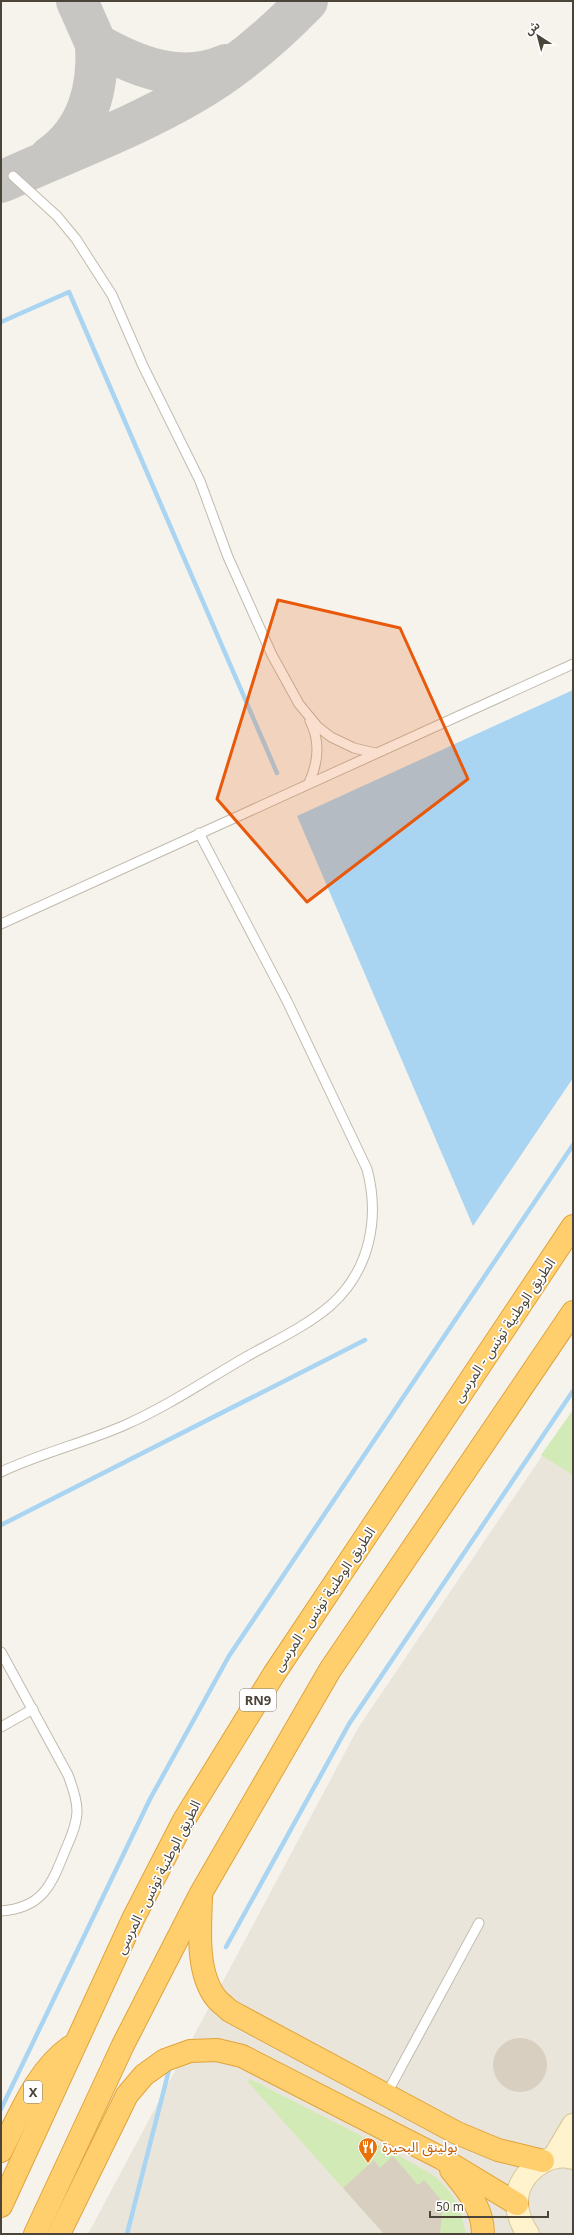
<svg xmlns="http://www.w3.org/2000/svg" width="574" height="2235" viewBox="0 0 574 2235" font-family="'Noto Sans','Noto Sans Arabic',sans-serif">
<rect width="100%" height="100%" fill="#f6f3ec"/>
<polygon fill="#eae5da" points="573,1410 573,2234 88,2234 358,1728"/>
<g fill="#d2eab5">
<polygon points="573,1410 573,1475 541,1455"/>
<polygon points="250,2079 391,2151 436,2177 449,2191 459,2206 466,2234 384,2234 248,2082"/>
</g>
<polygon fill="#a9d4f2" points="573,690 573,1078 473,1226 297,816"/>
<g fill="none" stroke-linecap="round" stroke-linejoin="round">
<g stroke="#a9d4f2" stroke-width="4.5">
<polyline points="1,322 69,292 277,773"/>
<polyline points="1,1525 365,1340"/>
<polyline points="226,1947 349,1724 573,1391"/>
<polyline points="1,2109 150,1799 229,1656 573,1145"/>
<polyline points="127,2234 170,2066"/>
</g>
<g stroke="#c8c6c3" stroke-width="42">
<polyline points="77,1 96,44"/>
<path d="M50,157c38,-26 49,-70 46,-113 39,22 84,41 130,21"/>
<path d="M1,182c63,-29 130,-53 190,-88 42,-24 82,-58 116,-93"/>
</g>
</g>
<g fill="#d8cfc1">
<circle cx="520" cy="2065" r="27"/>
<polygon points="393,2156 418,2185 424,2180 443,2202 440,2234 384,2234 343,2188 374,2160 380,2168"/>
</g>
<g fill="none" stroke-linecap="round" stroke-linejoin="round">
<defs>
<g id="lane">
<polyline points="13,176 57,216 76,239 112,295 143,366 200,481 228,557 272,655 299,704 318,727 331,737 354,748 375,753"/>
<path d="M309,783c9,-20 12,-41 1,-62"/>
<polyline points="1,924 573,664"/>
<path d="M1,1472c40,-19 83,-29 124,-47 43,-19 81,-45 121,-68 28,-16 61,-31 85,-52 39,-35 49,-87 36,-136l-80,-168 -88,-168"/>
<path d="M1,1652l67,123c4,11 9,23 9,36 0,14 -7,28 -12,40 -14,35 -23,57 -64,60"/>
<polyline points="1,1727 33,1709"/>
<polyline points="386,2095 479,1923"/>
</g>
<g id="secondary">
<polyline points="554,2157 573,2125"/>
<path d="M528,2234c-6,-9 -10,-17 -11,-29 -3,-28 29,-55 56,-47"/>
</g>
<g id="highway">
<path d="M201,1898c-1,30 -5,75 15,100 4,5 10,9 14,13l227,122 41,17 45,11"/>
<path d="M1,2151c19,-36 35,-80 69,-104"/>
<path d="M451,2170c16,20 32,37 32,64"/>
<polyline points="1,2206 133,1919 184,1820 274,1674 573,1226"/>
<polyline points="35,2234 123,2045 201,1893 330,1670 573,1312"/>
<polyline points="59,2234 127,2095 144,2075 165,2060 190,2051 217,2050 242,2056 441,2158 517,2204"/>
</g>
</defs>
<use href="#lane" stroke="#c2bbae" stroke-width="11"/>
<use href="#secondary" stroke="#d6c79b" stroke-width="24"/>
<use href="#highway" stroke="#e0a43c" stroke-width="24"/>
<use href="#lane" stroke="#fff" stroke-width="9"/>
<use href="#secondary" stroke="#fff3cd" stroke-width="22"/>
<use href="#highway" stroke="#ffcf6e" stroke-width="22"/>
</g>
<path fill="#e8590c" fill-opacity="0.2" stroke="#e8590c" stroke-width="3" stroke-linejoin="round" d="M278,600l122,28 68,151 -161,123 -90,-103z"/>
<defs>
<symbol id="restaurant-pin" viewBox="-11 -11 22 30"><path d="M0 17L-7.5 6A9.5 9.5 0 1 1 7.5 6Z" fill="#e8710a" stroke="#fff"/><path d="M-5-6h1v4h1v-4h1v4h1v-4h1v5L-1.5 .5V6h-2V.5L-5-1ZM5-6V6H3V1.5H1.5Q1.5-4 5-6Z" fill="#fff"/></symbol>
</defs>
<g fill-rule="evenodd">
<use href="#restaurant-pin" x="357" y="2136" width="22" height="30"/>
</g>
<g text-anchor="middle" stroke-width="3.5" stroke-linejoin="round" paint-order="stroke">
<g fill="#fff" stroke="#817c74" stroke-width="1">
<rect x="240" y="1689" width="36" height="22" rx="3"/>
<rect x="24" y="2081" width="18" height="22" rx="3"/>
</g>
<g font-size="13" font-weight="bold" fill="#4b4439">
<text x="258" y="1705">RN9</text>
<text x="33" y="2097">X</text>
</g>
<g font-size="14" fill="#4b4439" stroke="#fff">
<text transform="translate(504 1330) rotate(-56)" y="5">الطريق الوطنية تونس - المرسى</text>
<text transform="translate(324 1599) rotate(-56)" y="5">الطريق الوطنية تونس - المرسى</text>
<text transform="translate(158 1877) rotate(-63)" y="5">الطريق الوطنية تونس - المرسى</text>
</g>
<g font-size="14" fill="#c56008" stroke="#fff" text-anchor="start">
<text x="382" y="2152">بولينق البحيرة</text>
</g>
</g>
<rect width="574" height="2235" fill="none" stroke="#4b4439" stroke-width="4"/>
<g transform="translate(538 36) rotate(324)" stroke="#ffffff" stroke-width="3" paint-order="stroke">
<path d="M0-3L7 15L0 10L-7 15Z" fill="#4b4439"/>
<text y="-6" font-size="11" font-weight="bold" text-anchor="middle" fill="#4b4439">ش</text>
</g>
<path d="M430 2211v6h118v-6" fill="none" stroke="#4b4439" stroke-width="2"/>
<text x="436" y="2211" font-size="12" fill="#4b4439" stroke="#ffffff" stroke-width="3" paint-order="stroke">50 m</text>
</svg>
